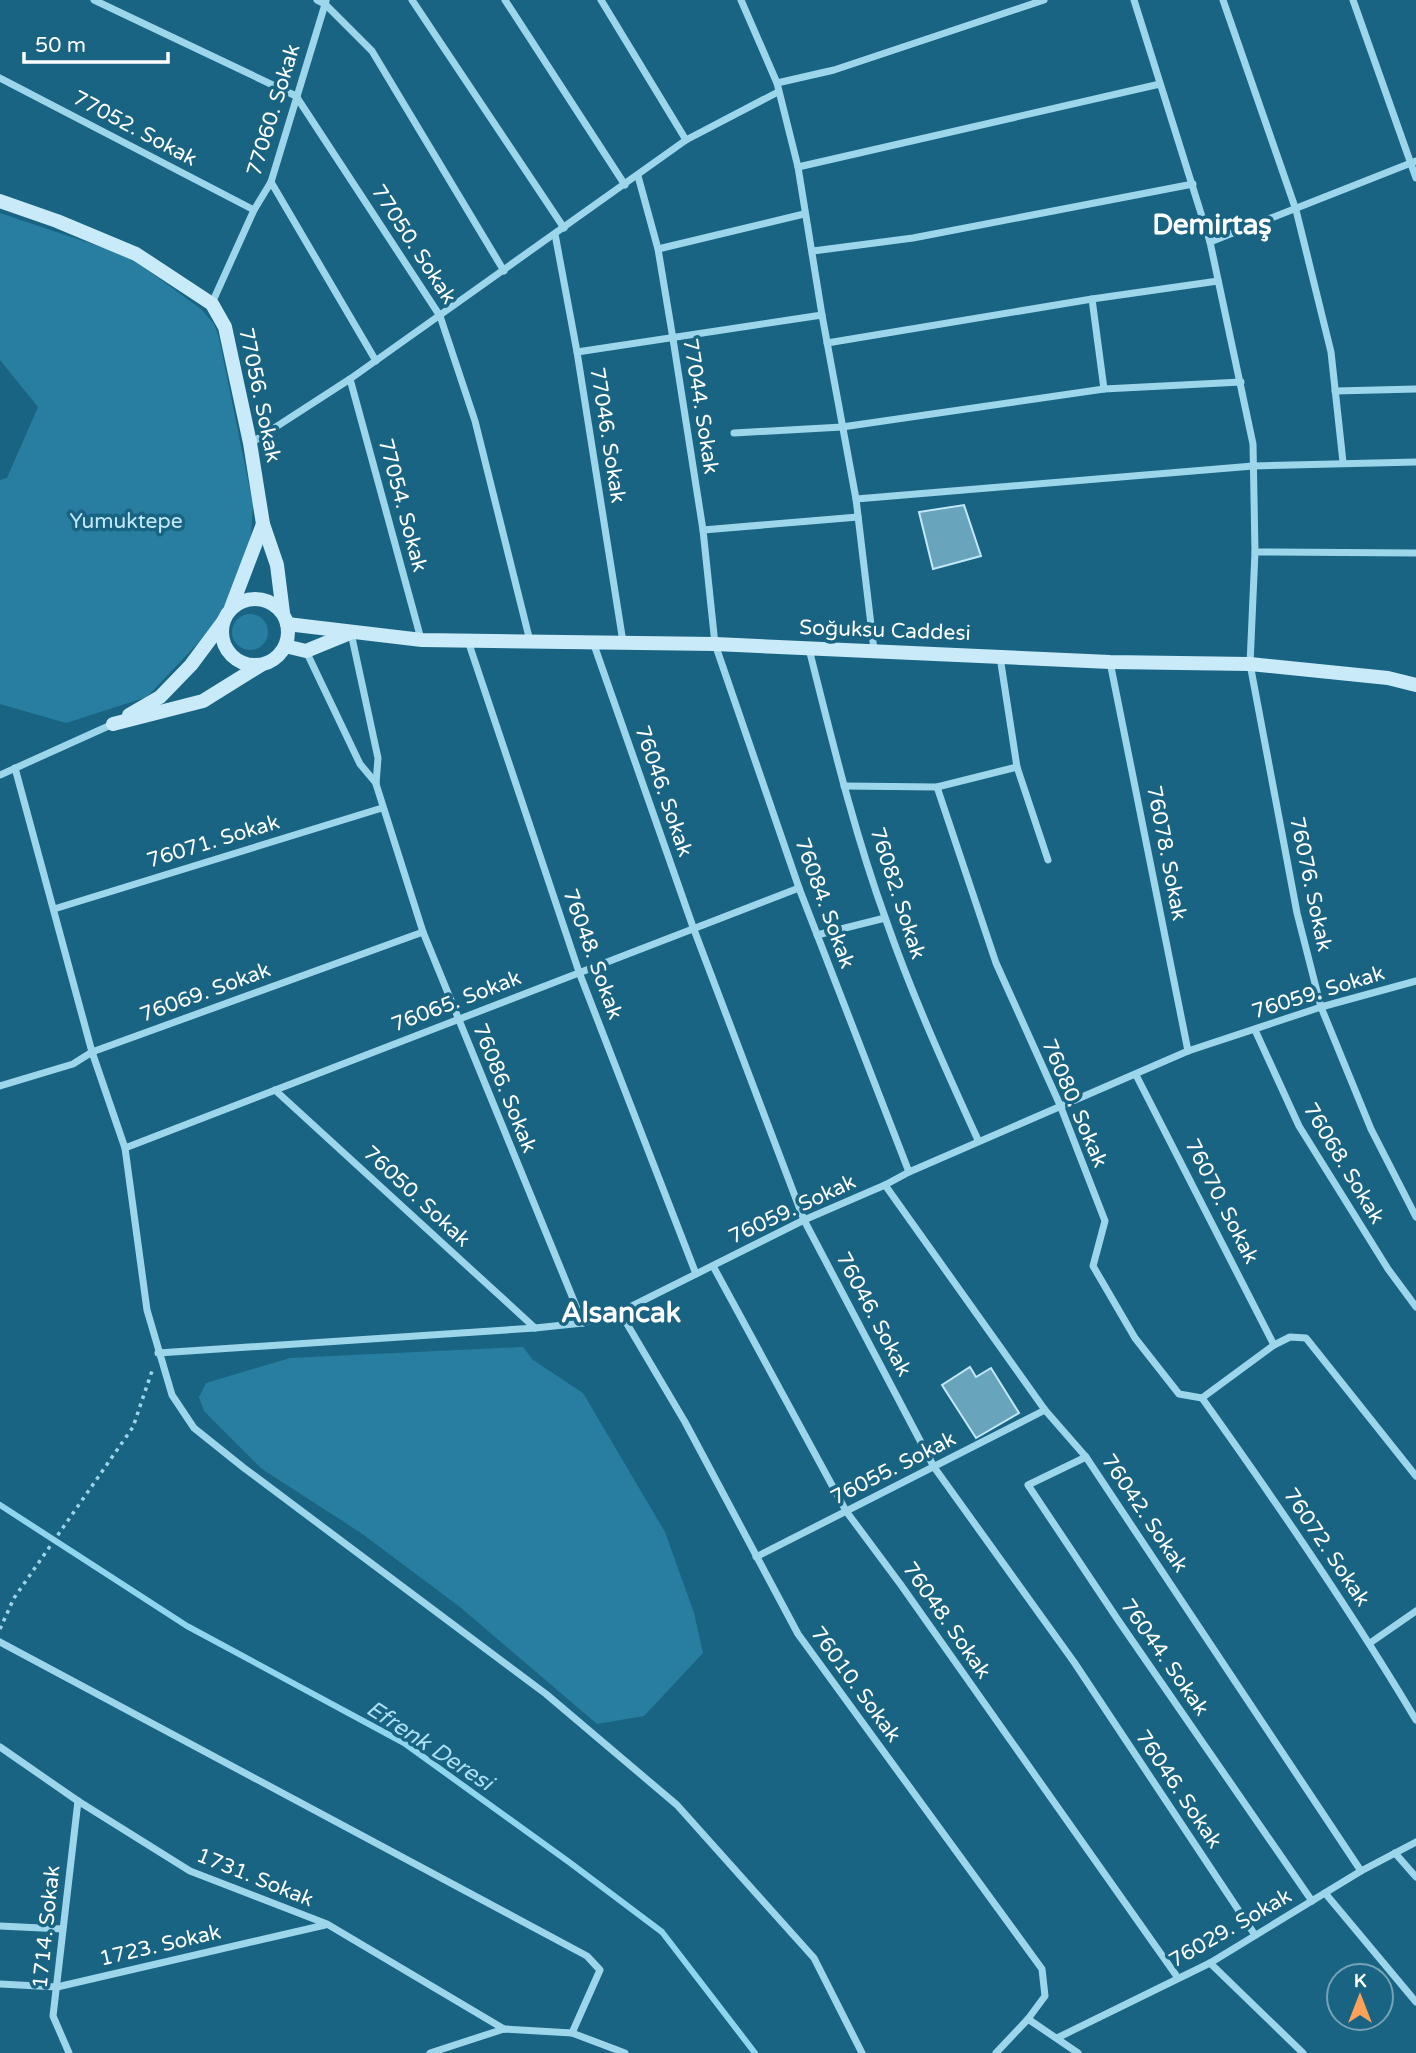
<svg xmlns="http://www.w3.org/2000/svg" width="1416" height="2053" viewBox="0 0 1416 2053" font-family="'Varela Round',sans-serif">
<rect width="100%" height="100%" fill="#196483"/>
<g fill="#287ea0">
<polygon points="0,213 104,248 135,261 201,309 214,324 219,338 253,505 251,534 244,565 215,625 147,697 66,723 0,704 0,480 7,478 38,407 0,360"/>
<circle cx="250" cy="632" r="18"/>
<polygon points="523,1347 533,1360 583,1393 665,1532 694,1613 703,1653 644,1716 597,1724 460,1607 361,1533 262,1469 204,1411 199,1397 206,1383 290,1358"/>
</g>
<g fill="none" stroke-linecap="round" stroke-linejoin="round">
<polyline stroke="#90d5ee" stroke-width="6" points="0,1505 187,1626 404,1743 569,1862 662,1932 755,2053"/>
</g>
<g fill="#68a5bd" stroke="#c2e9f9" stroke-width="2">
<polygon points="964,505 981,556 933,569 919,512"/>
<polygon points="970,1367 976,1377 991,1368 1019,1413 976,1438 942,1385"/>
</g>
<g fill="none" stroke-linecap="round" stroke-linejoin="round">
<polyline stroke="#9dd6eb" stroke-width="3.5" stroke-dasharray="3.5 5" stroke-linecap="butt" points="0,1629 14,1598 133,1427 152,1371"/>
<g stroke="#9dd6eb" stroke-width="7">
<polyline points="94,0 296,96 440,316 475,421 530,641"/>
<polyline points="317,0 325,4 372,51 504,271"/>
<polyline points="412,0 564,228"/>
<polyline points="505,0 625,185"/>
<polyline points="601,0 686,140"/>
<polyline points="741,0 777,83 798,167 822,315 856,499 874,650"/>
<polyline points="1134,0 1210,242 1253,444 1255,552 1250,664 1297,913 1321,1007 1371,1129 1416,1217"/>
<polyline points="1223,0 1296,210 1331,352 1343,462"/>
<polyline points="1353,0 1416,178"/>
<polyline points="0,78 254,210"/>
<polyline points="777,83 834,70 1044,0"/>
<polyline points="798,167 1160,84"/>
<polyline points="638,176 658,249 673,339 703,530 715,644 799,888 909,1172"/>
<polyline points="271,182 376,361"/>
<polyline points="555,234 577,352 623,642"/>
<polyline points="1210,242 1416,161"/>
<polyline points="658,249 804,214"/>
<polyline points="813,251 913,238 1193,184"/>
<polyline points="1092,299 1104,389"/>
<polyline points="212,303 254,210 271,182 326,1"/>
<polyline points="827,343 1092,299 1218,281"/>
<polyline points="577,352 822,315"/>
<polyline points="350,379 421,639"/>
<polyline points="1335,391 1416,389"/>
<polyline points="734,433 842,427 1104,389 1241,382"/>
<polyline points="251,443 350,379 686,140 778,92"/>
<polyline points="856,499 1253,466 1416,462"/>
<polyline points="703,530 858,517"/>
<polyline points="1255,552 1416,553"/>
<polyline points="351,633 378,758 376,784 423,932 583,1323"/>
<polyline points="468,641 579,972 696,1274"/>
<polyline points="593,642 693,927 804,1220 934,1467 1074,1662 1255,1935"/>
<path d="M809,649c23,91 45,183 77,271 26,75 59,148 92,220"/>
<polyline points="306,651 360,764 376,783"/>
<polyline points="1000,657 1017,767 1048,860"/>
<polyline points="1110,662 1188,1051"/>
<polyline points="15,768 92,1052 125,1148 147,1310 172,1395 194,1428 244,1468 546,1694 677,1805 814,1958 862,2053"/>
<polyline points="0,775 113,724"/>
<polyline points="844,786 937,787 1017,767"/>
<polyline points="937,787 996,963 1060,1105 1105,1221 1093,1266 1135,1338 1179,1394 1202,1398"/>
<polyline points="54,909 382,808"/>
<polyline points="817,935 885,918"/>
<polyline points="1255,1030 1299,1126 1388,1269 1416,1307"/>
<polyline points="1136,1075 1274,1345"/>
<polyline points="0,1086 73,1064 92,1052 423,932"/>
<polyline points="275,1090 535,1328"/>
<polyline points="125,1148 799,888"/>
<polyline points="885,1185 1045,1410 1086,1457 1361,1871"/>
<polyline points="713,1266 846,1511 901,1585 1178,1978"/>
<polyline points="620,1312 685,1422 798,1634 1042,1969 1045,1996 1028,2019 996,2053"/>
<polyline points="158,1353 535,1328 583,1323 620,1312 804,1220 885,1185 909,1172 1188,1051 1321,1007 1416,981"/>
<path d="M1202,1398c75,105 148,211 214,322"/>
<polyline points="1202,1398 1274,1345 1290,1337 1306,1338 1416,1476"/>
<polyline points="1086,1457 1028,1485 1118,1620 1312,1901"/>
<polyline points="756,1557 1045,1410"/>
<polyline points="0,1642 587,1956 600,1970 572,2033"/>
<polyline points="1370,1643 1416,1611"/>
<polyline points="0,1747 78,1801 190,1871 327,1924 504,2029"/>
<polyline points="1395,1853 1416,1877"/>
<polyline points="1325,1893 1416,2002"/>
<polyline points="0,1926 62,1929"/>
<polyline points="1210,1963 1303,2053"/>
<polyline points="0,1984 57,1987 325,1925"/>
<polyline points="1028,2019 1078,2053"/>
<polyline points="1057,2038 1210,1963 1361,1871 1416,1842"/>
<polyline points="69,2053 53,2016 78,1801"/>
<polyline points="430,2053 504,2029 572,2033 625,2053"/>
</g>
<g stroke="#c9eaf8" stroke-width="14">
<polyline points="0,201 57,221 136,254 212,304 225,327 250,443 263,524 277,565 283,613"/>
<circle cx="255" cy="632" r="33"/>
<polyline points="231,608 263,524"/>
<polyline points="287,624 422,640 715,644 1110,662 1250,664 1388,678 1416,685"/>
<polyline points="285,646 306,651 350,633"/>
<polyline points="129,715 160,697 191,665 223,622"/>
<polyline points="113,724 203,701 261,665"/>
</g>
</g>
<g text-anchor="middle" stroke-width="7" stroke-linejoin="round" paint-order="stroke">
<g font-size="21" fill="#fff" stroke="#196483">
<text transform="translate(273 110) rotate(-73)" y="7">77060. Sokak</text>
<text transform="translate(135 128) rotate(28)" y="7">77052. Sokak</text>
<text transform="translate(414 244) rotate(57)" y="7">77050. Sokak</text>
<text transform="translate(260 395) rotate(78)" y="7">77056. Sokak</text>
<text transform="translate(701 406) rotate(81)" y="7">77044. Sokak</text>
<text transform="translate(608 435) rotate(81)" y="7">77046. Sokak</text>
<text transform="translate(403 505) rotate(75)" y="7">77054. Sokak</text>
<text transform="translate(885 630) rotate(2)" y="7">Soğuksu Caddesi</text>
<text transform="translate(664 791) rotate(71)" y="7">76046. Sokak</text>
<text transform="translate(213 841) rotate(-17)" y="7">76071. Sokak</text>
<text transform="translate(1167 853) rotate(79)" y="7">76078. Sokak</text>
<text transform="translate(1311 884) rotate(78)" y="7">76076. Sokak</text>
<text transform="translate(898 893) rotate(72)" y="7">76082. Sokak</text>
<text transform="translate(825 903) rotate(70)" y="7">76084. Sokak</text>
<text transform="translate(593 954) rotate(70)" y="7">76048. Sokak</text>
<text transform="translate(205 992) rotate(-20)" y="7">76069. Sokak</text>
<text transform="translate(1318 992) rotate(-17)" y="7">76059. Sokak</text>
<text transform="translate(456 1001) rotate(-21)" y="7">76065. Sokak</text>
<text transform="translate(505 1088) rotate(68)" y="7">76086. Sokak</text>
<text transform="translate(1075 1103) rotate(67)" y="7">76080. Sokak</text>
<text transform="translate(1344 1163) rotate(59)" y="7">76068. Sokak</text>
<text transform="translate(417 1196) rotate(43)" y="7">76050. Sokak</text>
<text transform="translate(1222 1201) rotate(63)" y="7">76070. Sokak</text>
<text transform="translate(792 1209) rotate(-25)" y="7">76059. Sokak</text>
<text transform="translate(874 1314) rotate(62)" y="7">76046. Sokak</text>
<text transform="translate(893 1468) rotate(-27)" y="7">76055. Sokak</text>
<text transform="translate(1145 1513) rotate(56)" y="7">76042. Sokak</text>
<text transform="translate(1327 1547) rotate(56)" y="7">76072. Sokak</text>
<text transform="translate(947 1620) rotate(55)" y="7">76048. Sokak</text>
<text transform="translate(1165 1657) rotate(55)" y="7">76044. Sokak</text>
<text transform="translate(856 1684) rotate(54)" y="7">76010. Sokak</text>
<text transform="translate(1179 1789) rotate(56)" y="7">76046. Sokak</text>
<text transform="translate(255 1877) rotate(22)" y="7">1731. Sokak</text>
<text transform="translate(46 1927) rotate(-84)" y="7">1714. Sokak</text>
<text transform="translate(1230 1928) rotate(-30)" y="7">76029. Sokak</text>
<text transform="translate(160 1945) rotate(-13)" y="7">1723. Sokak</text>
</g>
<g font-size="21" fill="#c2e9f9" stroke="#196483">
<text x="126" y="528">Yumuktepe</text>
</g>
<g font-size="23" font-style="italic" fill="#a8dff3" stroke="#196483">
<text transform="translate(430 1745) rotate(33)" y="8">Efrenk Deresi</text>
</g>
<g font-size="28" font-weight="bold" fill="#fff" stroke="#196483">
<text x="1212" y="234">Demirtaş</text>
<text x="621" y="1322">Alsancak</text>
</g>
</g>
<g transform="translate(1360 1997)"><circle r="33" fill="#196483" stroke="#75a2b5" stroke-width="2"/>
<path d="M0-5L12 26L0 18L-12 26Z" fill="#ffa158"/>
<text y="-10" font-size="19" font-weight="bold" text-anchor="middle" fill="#ffffff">K</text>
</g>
<path d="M24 52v10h144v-10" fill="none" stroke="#ffffff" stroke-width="3.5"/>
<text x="35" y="52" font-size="21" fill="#ffffff" stroke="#196483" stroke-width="5" paint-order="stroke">50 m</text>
</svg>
